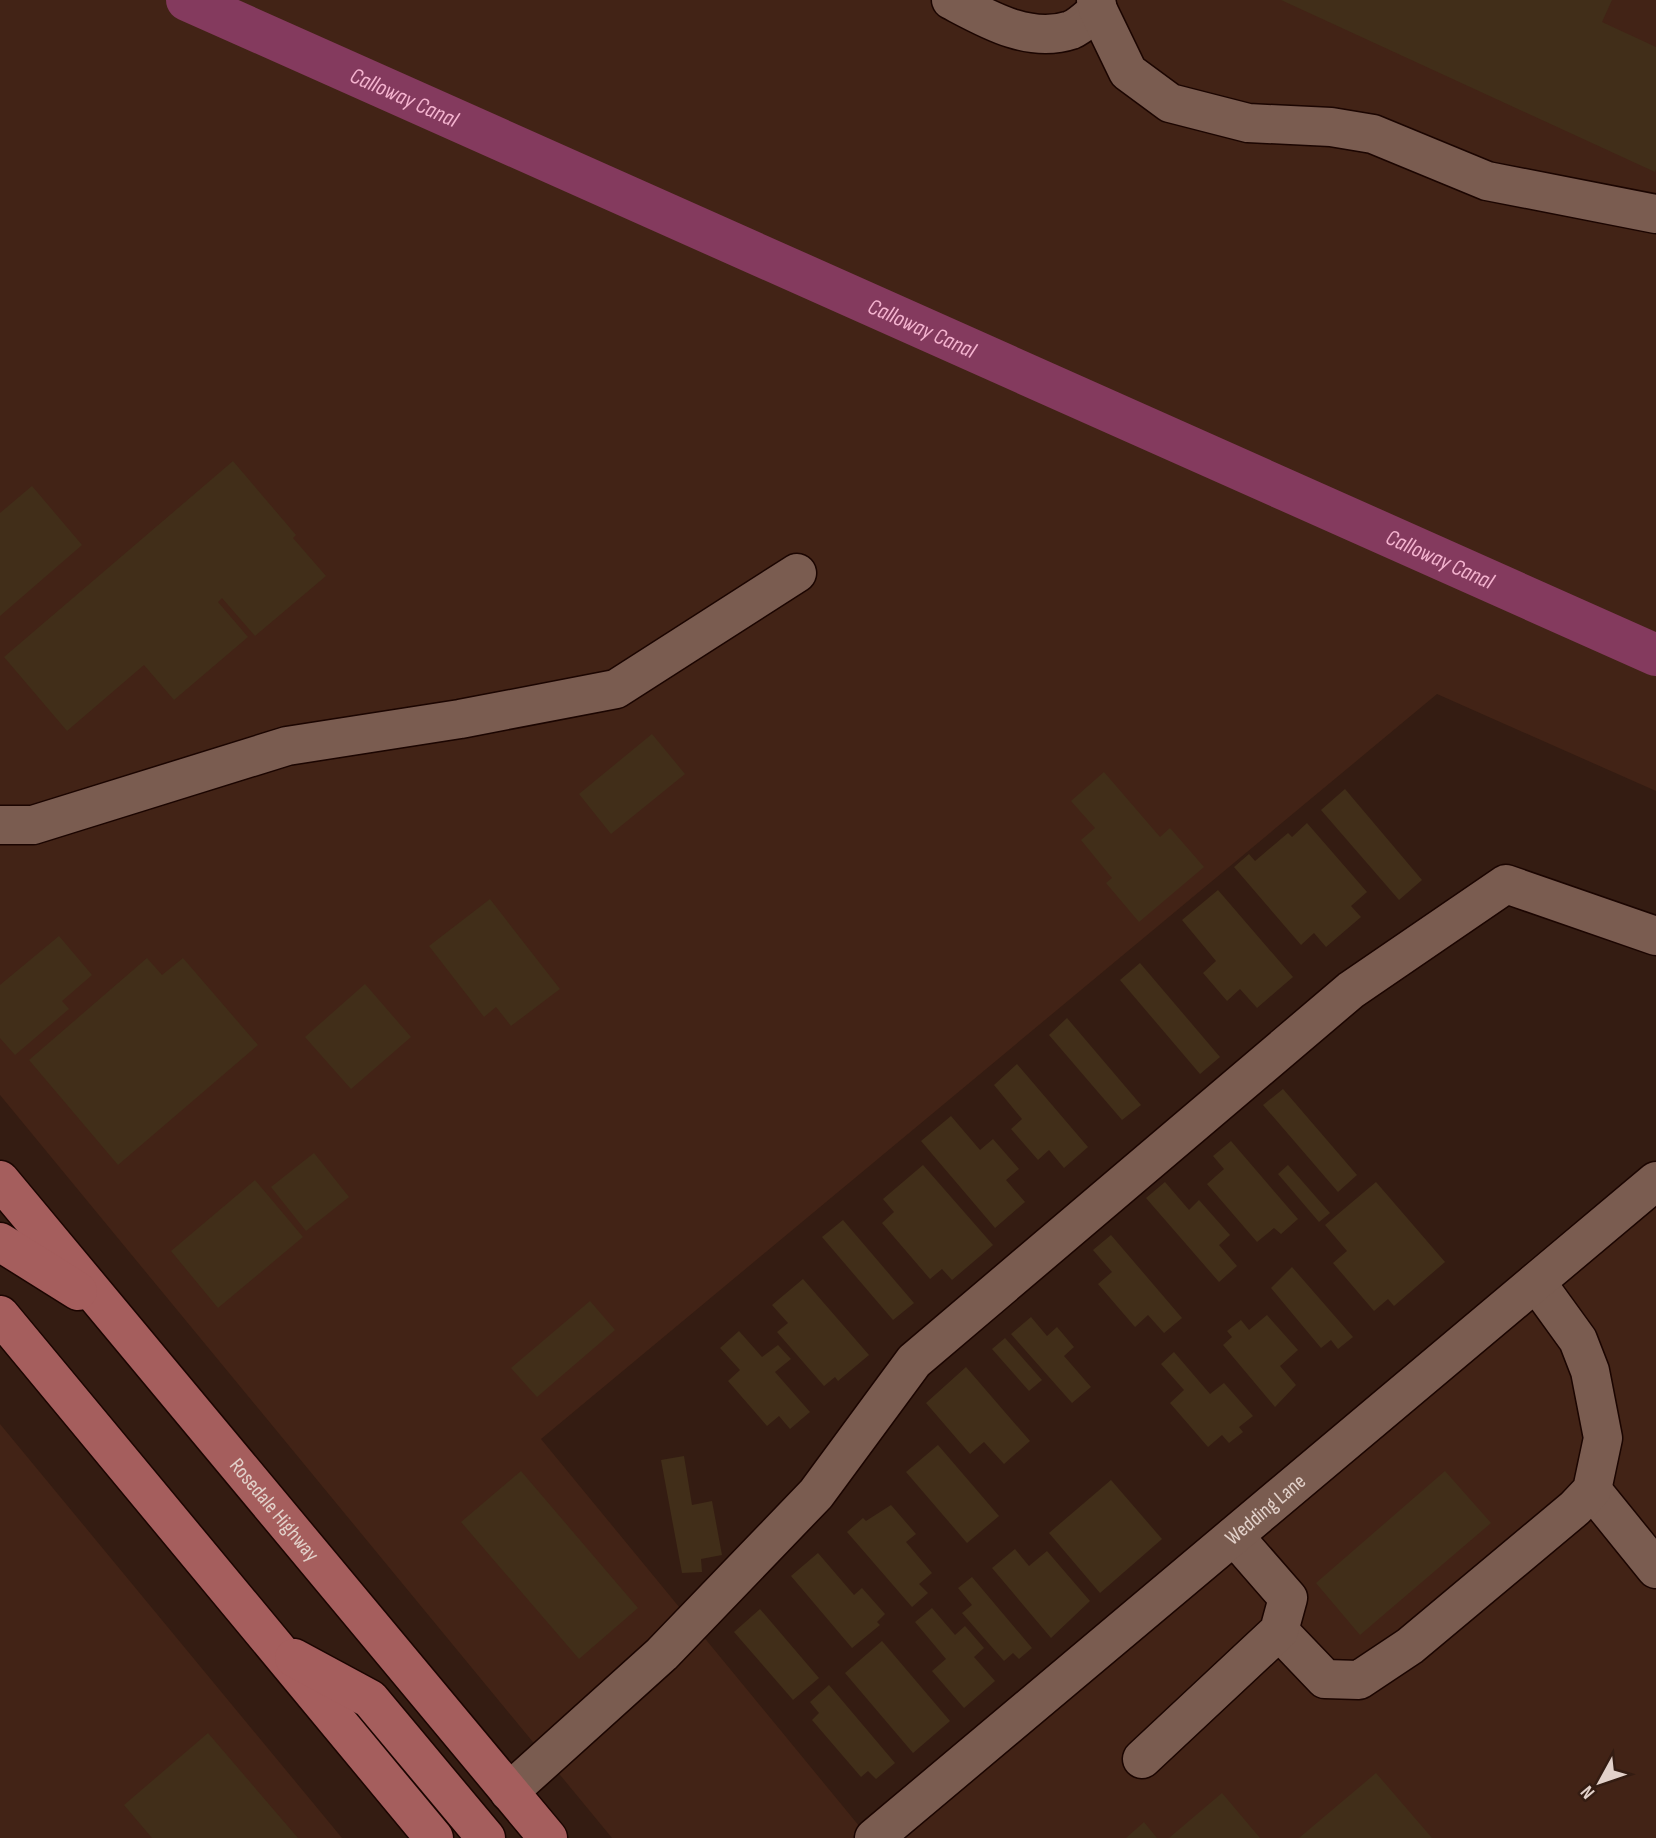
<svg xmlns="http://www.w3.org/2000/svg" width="1656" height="1838" viewBox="0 0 1656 1838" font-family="'Sofia Sans Condensed',sans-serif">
<rect width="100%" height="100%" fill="#341c12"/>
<g fill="#422316">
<polygon points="0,0 1656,0 1656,791 1437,694 541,1439 869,1838 612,1838 0,1095"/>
<polygon points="1656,1182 1656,1838 892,1838"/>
<polygon points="0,1424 342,1838 0,1838"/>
</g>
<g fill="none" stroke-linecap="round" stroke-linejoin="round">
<path stroke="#843a5e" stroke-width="42" id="s1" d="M187,0l1469,655"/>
</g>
<g fill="#412e19">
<polygon points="1281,0 1612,0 1602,22 1656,47 1656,169 1655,172"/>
<polygon points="233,461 296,535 293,538 326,576 255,636 222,598 218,602 248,637 174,700 144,665 67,731 4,657"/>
<polygon points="32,486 82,545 0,616 0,513"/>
<polygon points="652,734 685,774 611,834 579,794"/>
<polygon points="1104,772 1160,837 1170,828 1204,867 1139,922 1106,883 1112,878 1081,840 1095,828 1071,801"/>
<polygon points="1345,789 1422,880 1399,900 1321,810"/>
<polygon points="1307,823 1367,892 1351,906 1361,917 1326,947 1314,933 1301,945 1234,867 1249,854 1255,861 1288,833 1292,837"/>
<polygon points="1218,890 1293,977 1257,1008 1240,989 1227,1001 1203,973 1216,961 1182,920"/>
<polygon points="490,899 560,989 511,1026 496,1007 484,1017 429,946"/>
<polygon points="59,936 92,975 62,1001 69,1009 15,1055 0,1038 0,985"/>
<polygon points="147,958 162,975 183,958 258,1045 118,1165 29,1060"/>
<polygon points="1140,963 1220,1057 1200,1074 1120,980"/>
<polygon points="365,984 411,1037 351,1089 305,1037"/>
<polygon points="1067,1018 1141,1105 1122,1120 1049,1035"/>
<polygon points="1017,1064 1088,1147 1064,1168 1049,1150 1038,1160 1011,1129 1022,1119 994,1085"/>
<polygon points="1283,1089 1357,1175 1338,1192 1263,1105"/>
<polygon points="951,1116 980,1150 993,1139 1019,1169 1006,1180 1025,1202 995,1228 921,1141"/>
<polygon points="1231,1141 1298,1219 1281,1234 1274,1228 1257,1242 1207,1184 1224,1169 1213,1156"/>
<polygon points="314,1153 349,1197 306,1231 271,1187"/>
<polygon points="923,1165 993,1245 952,1280 942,1269 930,1279 882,1223 894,1212 883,1199"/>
<polygon points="1288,1165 1330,1213 1319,1222 1278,1174"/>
<polygon points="255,1180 303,1237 218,1308 171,1251"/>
<polygon points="1165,1182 1189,1210 1199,1200 1230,1235 1219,1245 1237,1266 1219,1282 1146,1198"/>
<polygon points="1376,1182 1445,1262 1394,1306 1388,1299 1374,1311 1333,1263 1347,1251 1325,1225"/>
<polygon points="843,1220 914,1303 893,1320 822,1237"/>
<polygon points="1111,1235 1182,1318 1164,1333 1148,1315 1135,1327 1098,1284 1112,1272 1093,1250"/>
<polygon points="1292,1267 1353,1337 1338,1349 1331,1340 1321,1348 1271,1288"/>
<polygon points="803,1279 869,1355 838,1381 835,1377 824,1386 777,1332 788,1323 772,1305"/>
<polygon points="590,1301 615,1330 537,1397 511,1368"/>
<polygon points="1267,1315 1298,1350 1280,1366 1296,1385 1275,1407 1223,1345 1232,1337 1227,1331 1241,1320 1249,1330"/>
<polygon points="1031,1317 1047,1336 1057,1327 1074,1347 1064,1356 1091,1387 1072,1403 1011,1334"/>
<polygon points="739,1331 762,1357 778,1345 791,1359 775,1372 810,1412 790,1429 779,1416 767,1426 728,1381 740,1370 720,1348"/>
<polygon points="1005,1338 1042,1380 1029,1391 992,1349"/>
<polygon points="1174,1352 1210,1394 1224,1383 1253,1416 1239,1427 1243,1432 1229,1443 1222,1435 1208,1447 1170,1403 1184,1390 1161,1364"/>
<polygon points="966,1367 1030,1441 1004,1464 984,1442 970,1454 926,1403"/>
<polygon points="938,1445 999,1516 967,1543 906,1472"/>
<polygon points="684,1456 692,1505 712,1501 722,1555 701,1559 702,1572 682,1573 661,1460"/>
<polygon points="521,1471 638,1608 579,1659 461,1522"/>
<polygon points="1445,1471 1491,1523 1360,1635 1316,1583"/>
<polygon points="1111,1480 1162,1539 1100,1593 1049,1533"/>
<polygon points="891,1505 916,1534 906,1542 932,1573 919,1584 928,1593 912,1607 847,1532 863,1518 866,1521"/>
<polygon points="1015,1549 1029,1566 1047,1551 1090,1601 1051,1638 992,1568"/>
<polygon points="818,1553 854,1595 862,1588 885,1614 877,1622 880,1625 852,1648 791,1576"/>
<polygon points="972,1577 1032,1648 1019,1659 1013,1653 1004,1661 962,1613 972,1605 958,1588"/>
<polygon points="932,1608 955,1635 965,1626 984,1648 974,1657 995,1681 964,1708 932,1671 946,1659 915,1622"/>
<polygon points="760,1609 819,1678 793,1700 734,1632"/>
<polygon points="882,1641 950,1721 913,1753 845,1673"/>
<polygon points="829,1685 895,1763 876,1779 868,1771 861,1777 812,1720 819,1713 810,1702"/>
<polygon points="208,1733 298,1838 152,1838 124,1805"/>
<polygon points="1376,1773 1432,1838 1299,1838"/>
<polygon points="1222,1793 1260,1838 1169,1838"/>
<polygon points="1144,1822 1157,1838 1126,1838"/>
</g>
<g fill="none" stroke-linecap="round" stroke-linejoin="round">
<defs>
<g id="minor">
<path d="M951,0c36,19 78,44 120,30 10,-4 19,-14 27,-20"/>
<polyline points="1096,0 1098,10 1128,72 1170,103 1248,123 1331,127 1373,134 1487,181 1656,214"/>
<polyline points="0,825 33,825 287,746 460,719 616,689 797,573"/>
<polyline points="1592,1490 1656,1569"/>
<polyline points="1279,1631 1325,1679 1359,1680 1410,1646 1575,1508 1592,1490 1603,1438 1590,1371 1578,1340 1536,1282"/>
<polyline points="1142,1759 1279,1631 1288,1598 1234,1536"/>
<polyline points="509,1792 662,1654 816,1494 914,1361 1351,990 1506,884 1656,936"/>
<path id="s2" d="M874,1838l782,-657"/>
</g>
<g id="major">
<path id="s3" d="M0,1180l548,658"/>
<polyline points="0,1242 78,1291"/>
<polyline points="0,1315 434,1838"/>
<polyline points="294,1658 370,1699 486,1838"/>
</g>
</defs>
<use href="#minor" stroke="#1b0501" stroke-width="41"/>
<use href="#major" stroke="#1b0501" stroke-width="41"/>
<use href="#minor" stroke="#7a5c50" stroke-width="38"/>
<use href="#major" stroke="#a55e5d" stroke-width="38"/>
</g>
<g text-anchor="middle" stroke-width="5" stroke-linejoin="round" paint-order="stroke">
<g font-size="21" fill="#e2d1ca" stroke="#341c12">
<text dy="7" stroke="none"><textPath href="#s3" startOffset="429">Rosedale Highway</textPath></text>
<text dy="7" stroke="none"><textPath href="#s2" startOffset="511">Wedding Lane</textPath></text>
</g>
<g font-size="23" font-style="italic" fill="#f4b3cf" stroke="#341c12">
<text dy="8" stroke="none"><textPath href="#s1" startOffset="238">Calloway Canal</textPath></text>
<text dy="8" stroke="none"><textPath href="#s1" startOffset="805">Calloway Canal</textPath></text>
<text dy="8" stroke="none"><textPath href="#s1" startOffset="1372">Calloway Canal</textPath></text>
</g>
</g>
<g transform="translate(1600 1782) rotate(230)" stroke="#341c12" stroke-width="5" paint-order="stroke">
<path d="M0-5L12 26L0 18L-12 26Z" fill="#e2d1ca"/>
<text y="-10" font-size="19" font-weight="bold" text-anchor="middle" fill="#e2d1ca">N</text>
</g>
</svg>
